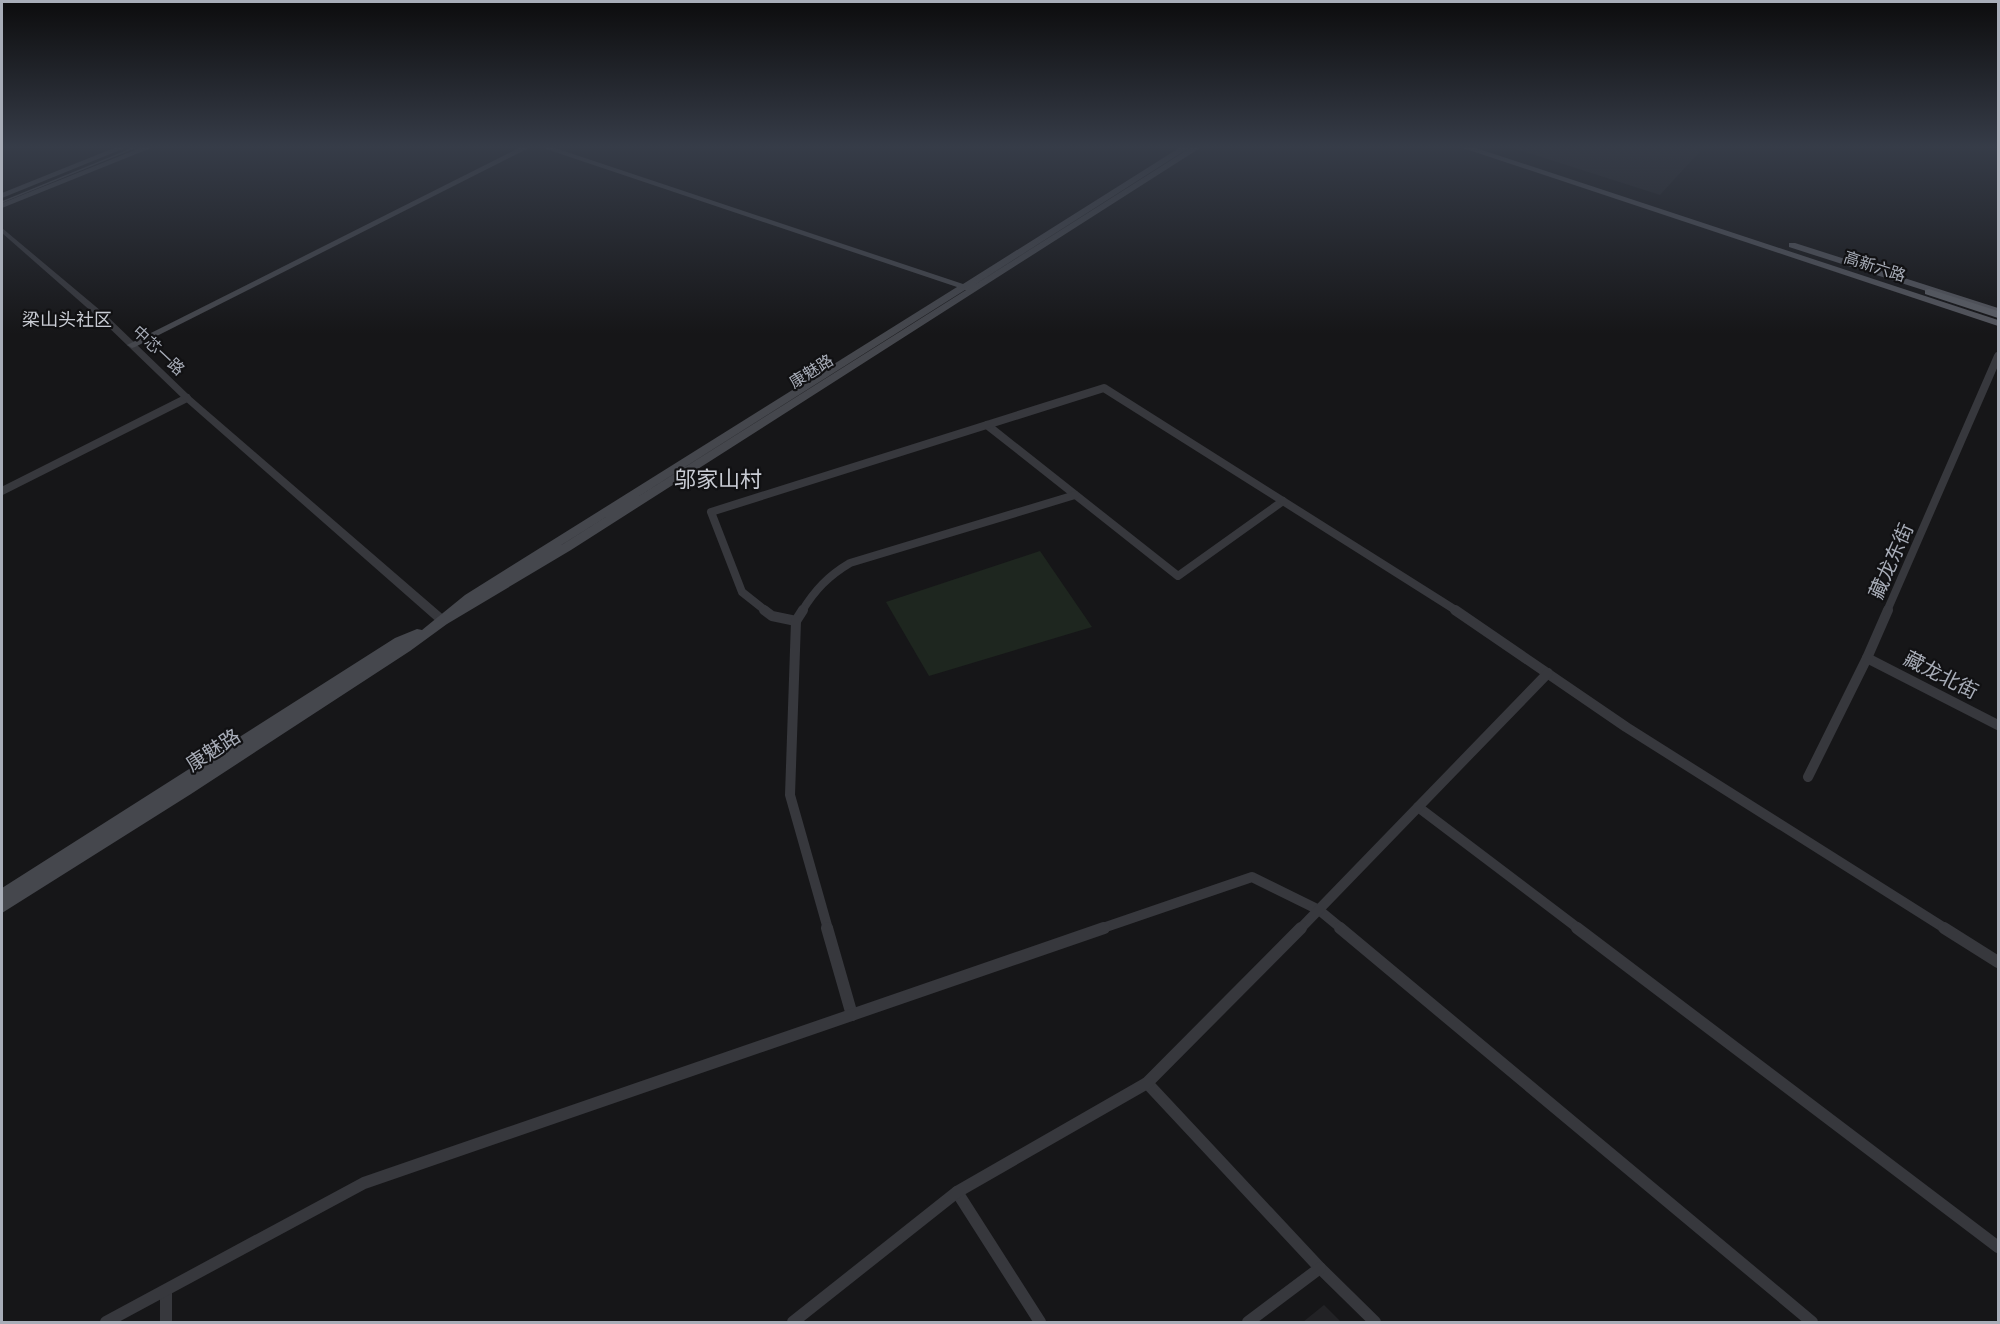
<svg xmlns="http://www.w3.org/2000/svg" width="2000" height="1324" viewBox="0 0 2000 1324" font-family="'Exo 2','Noto Sans SC',sans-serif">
<rect width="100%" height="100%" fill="#161618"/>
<g fill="#222225">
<polygon points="1513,148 1703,148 1660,195"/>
<polygon points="1324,1305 1341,1322 1303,1322"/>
</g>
<polygon fill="#1e261f" points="1040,551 1092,627 929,676 886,602"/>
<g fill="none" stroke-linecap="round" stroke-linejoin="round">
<g stroke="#37383d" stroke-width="8">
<polyline points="987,425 1178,576 1283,501"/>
<polyline points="2,491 187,398"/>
<polyline points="766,611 742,592 711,512 1104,388 1457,611"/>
<path d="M802,611c13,-21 26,-35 48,-48l225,-68"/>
<polyline points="1887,611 1998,356"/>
</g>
<g stroke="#37383d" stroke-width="10">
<polyline points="764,610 772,616 796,621"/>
<polyline points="803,610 796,621 790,795 828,929"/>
<polyline points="1455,610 1626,727 1946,929"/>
<polyline points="1867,658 1998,725"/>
<polyline points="1808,777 1867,658 1888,610"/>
<polyline points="1418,807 1579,929"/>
<polyline points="1100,929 1252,877 1319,910 1342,929"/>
<polyline points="1300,929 1548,673"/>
</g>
<g stroke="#37383d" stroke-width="12">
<polyline points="827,928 852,1015"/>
<polyline points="1340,928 1812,1322"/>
<polyline points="1577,928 1998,1247"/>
<polyline points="1944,928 1998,962"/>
<polyline points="1147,1083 1320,1268 1375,1322"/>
<polyline points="957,1192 1040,1322"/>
<polyline points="166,1291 166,1322"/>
<polyline points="106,1322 364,1183 1104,928"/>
<polyline points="793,1322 957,1192 1147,1083 1301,928"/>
<polyline points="1248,1322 1320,1268"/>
</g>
<polygon fill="#37383d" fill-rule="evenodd" points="2,228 107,316 190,396 447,618 448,621 447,624 439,624 184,400 101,320 2,233"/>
<g fill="#45474d" fill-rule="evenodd">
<polygon points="114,148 125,148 2,198 2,193"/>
<polygon points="140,148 151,148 2,208 2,203"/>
<polygon points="519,148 529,148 135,347 132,348 127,345"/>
<path d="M543,148h12l408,136 216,-136h10l-218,139 219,-139h10l-629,402 -124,74 -37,27 -219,143 -189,119v-25l393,-250 22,-9 5,1 43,-35 492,-308zM966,290l-403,254 -3,2 405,-256z"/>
</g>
<g fill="#53555c" fill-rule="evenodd">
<polygon points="1463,148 1476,148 1998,320 1998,326"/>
<polygon points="1789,243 1795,243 1998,308 1998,314 1789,247"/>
</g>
<polygon fill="#5b5e65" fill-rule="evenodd" points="1929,289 1998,311 1998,318 1925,294 1925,290"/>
<polyline stroke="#4a4c52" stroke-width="1.5" points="2,202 134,148"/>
</g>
<linearGradient id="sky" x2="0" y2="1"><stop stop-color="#0c0c0d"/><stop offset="0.44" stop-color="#363c48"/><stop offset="1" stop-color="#363c48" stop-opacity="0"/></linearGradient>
<rect width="2000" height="334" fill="url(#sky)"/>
<g text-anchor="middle" stroke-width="4.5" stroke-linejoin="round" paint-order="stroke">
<g font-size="16" fill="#a8adb8" stroke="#111113">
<text transform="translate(1875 266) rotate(18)" y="6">高新六路</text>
<text transform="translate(159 350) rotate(43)" y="6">中芯一路</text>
<text transform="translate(811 371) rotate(-32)" y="6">康魅路</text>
</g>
<g font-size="18" fill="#c9ccd4" stroke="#111113">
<text x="67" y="326">梁山头社区</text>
</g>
<g font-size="20" fill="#a8adb8" stroke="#111113">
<text transform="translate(1891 561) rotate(-66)" y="7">藏龙东街</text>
<text transform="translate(1941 675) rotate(27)" y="7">藏龙北街</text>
<text transform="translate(213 750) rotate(-33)" y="7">康魅路</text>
</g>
<g font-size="22" fill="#c9ccd4" stroke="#111113">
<text x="718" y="487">邬家山村</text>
</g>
</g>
<rect width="2000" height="1324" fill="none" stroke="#a8adb8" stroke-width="6"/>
</svg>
